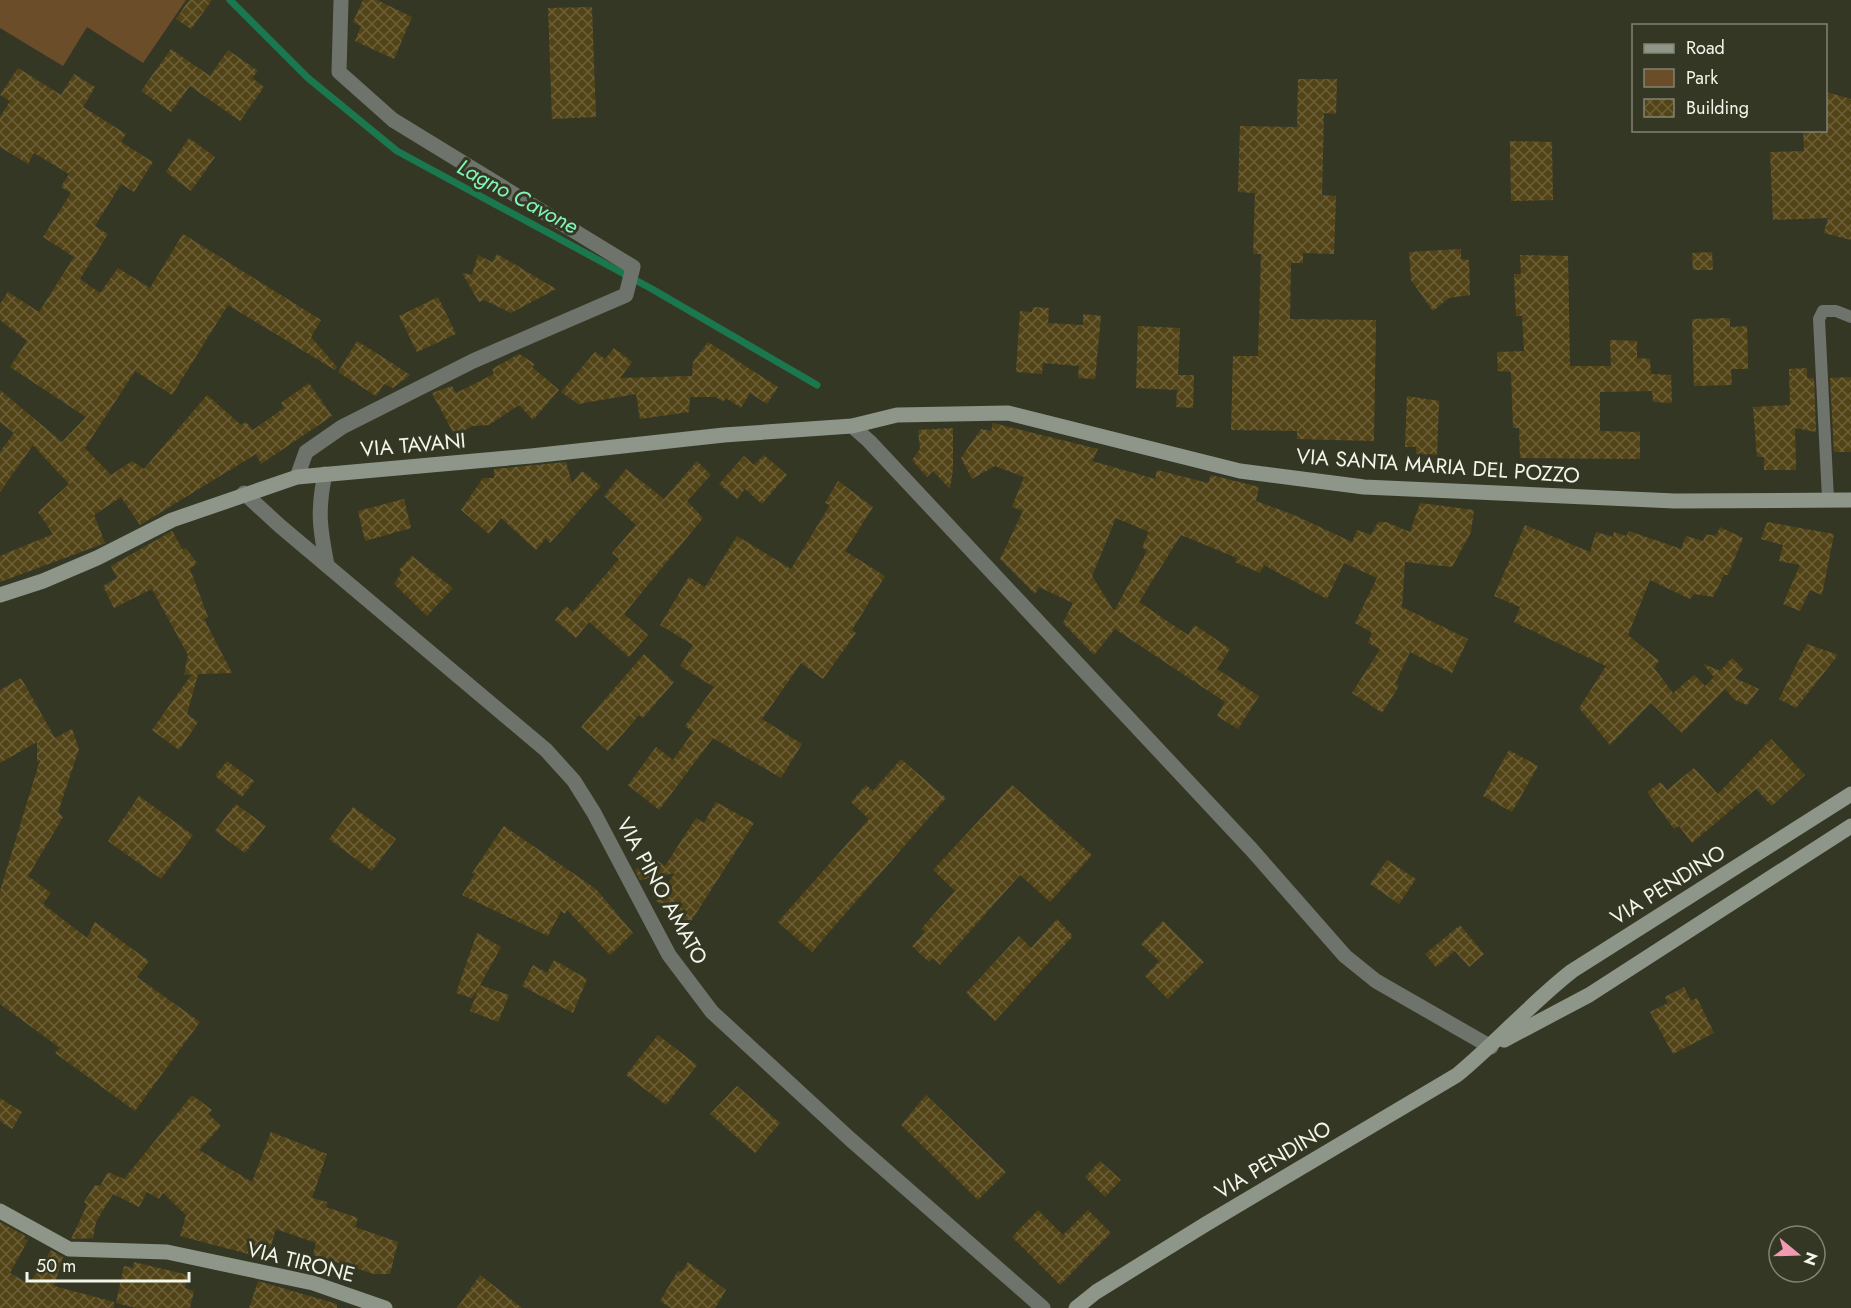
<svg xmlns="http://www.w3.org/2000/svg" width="1851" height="1308" viewBox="0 0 1851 1308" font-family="Jost,sans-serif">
<defs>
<pattern id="building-cross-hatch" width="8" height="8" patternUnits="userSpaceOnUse" patternTransform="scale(1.5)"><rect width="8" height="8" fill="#534418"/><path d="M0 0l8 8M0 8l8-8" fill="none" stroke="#6c603a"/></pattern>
</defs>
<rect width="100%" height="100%" fill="#353725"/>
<polygon fill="#6c4d2a" points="0,0 186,0 143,63 87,27 63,66 0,28"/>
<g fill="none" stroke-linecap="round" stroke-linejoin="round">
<polyline stroke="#1b774e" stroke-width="7" points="230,0 308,78 397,151 652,289 817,385"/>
</g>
<g fill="url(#building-cross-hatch)" fill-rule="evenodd">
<polygon points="189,0 212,0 191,29 176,19"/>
<polygon points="363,0 377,0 412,17 394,59 355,41 361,26 353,22"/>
<polygon points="592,7 596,117 552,119 548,8"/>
<polygon points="171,49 210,76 228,50 258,71 252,78 264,87 240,121 190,86 171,112 141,91"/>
<polygon points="18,68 61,95 74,74 95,87 83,107 126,134 121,142 153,162 134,192 121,184 95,226 108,234 80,279 100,293 118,268 150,288 183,234 321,320 311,337 337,367 335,370 228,305 172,395 135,371 85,448 111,475 132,461 144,469 207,395 241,425 246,422 253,430 284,408 281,403 309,383 332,416 261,464 256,454 140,525 121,497 94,515 105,543 0,582 0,556 53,534 38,512 69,484 33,445 0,492 0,452 14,433 0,422 0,390 62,442 86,417 10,367 27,341 0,320 0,304 8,292 39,312 74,257 43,237 71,193 61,187 69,174 34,153 28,164 0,147 0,117 10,101 0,95"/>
<polygon points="1298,79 1337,79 1336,114 1324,113 1322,195 1336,196 1334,254 1303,253 1303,263 1291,263 1290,319 1376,320 1374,441 1297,439 1297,431 1231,430 1233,356 1258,356 1261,254 1253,254 1255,193 1238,192 1240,126 1297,127"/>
<polygon points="1826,92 1851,99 1851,240 1824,233 1828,218 1773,220 1770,152 1804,151 1803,130 1826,130"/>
<polygon points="189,138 215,157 191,191 166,172"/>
<polygon points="1510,141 1552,142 1553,200 1511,201"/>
<polygon points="1461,249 1461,259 1469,260 1470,295 1449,298 1433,311 1411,280 1409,252"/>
<polygon points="1712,252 1713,270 1693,270 1692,253"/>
<polygon points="497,254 556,289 511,313 484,300 479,302 462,273 472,275 478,255 492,262"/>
<polygon points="1520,255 1568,256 1570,366 1611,366 1610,340 1637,341 1637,358 1650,359 1651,374 1671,375 1672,403 1653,402 1652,391 1600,392 1600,431 1640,432 1640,459 1520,458 1519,428 1513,428 1511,372 1498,371 1497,352 1524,351 1522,316 1516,316 1514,274 1521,274"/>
<polygon points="438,297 456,334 417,352 399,316"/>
<polygon points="1033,307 1049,308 1048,323 1083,325 1083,314 1101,316 1095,379 1078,378 1079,366 1043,363 1042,374 1016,372 1020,311 1032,312"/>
<polygon points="1730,318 1730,327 1747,326 1748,369 1731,369 1732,385 1694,386 1692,319"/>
<polygon points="1138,326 1180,328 1178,375 1194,375 1193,408 1176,407 1177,390 1136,388"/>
<polygon points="357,341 392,363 410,375 393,388 384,384 376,396 338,372"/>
<polygon points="708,342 778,387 767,404 750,393 741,408 726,398 723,402 716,397 690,397 689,412 640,419 636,394 578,404 561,392 595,352 605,359 614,348 632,362 620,378 692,376 693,362"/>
<polygon points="519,354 535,364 532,367 559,390 533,420 519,405 489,425 472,426 455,436 432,393 452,386 456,393 494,374 492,369"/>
<polygon points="1807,368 1807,378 1814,378 1816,432 1795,428 1796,470 1764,470 1764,457 1757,457 1753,407 1790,405 1789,369"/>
<polygon points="1851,377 1851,452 1834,452 1830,378"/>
<polygon points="1407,396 1439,401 1437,455 1416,454 1416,447 1405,447"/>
<path d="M993,423l105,26 -6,12 63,18 2,-9 51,13 3,-8 48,12 -3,14 38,14 58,27 5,-12 14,5 7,-13h8l24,10 10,-29 54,7 -3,22 -19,35 -47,-5 -3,45 66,32 -16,34 -42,-21 -15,32 4,2 -17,27 -30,-20 28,-44 -12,-6 4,-10 -17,-10 22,-45 -33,-15 -17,36 -63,-34 -4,8 -25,-11 2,-4 -56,-23 -42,67 49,33 7,-10 35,24 -13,20 42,27 -21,33 -21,-13 8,-14 -110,-73 -21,26 -31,-32 10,-20 -34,-16 -4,7 -35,-35 23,-48 -11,-4 12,-30 -29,-11 -23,13 -11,-21 20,-29 10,2zM1116,518l33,14 -7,15 5,4 -33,60 -22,-35z"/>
<polygon points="953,428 953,469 950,489 933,471 927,477 912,460 920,449 918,430"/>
<polygon points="764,455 787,475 762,504 745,489 737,499 719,484 744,456 754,465"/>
<polygon points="697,461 711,475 687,501 703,518 624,614 648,635 629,657 589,622 576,638 555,620 566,606 573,612 619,559 612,553 636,525 604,496 626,469 664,499"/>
<polygon points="566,462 572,483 582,471 601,486 550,543 546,538 536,550 501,518 489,534 461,510 483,478 494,478 494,469"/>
<polygon points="838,481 873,507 845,551 885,576 852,630 856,633 823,679 801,663 762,719 802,744 781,778 713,738 659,810 628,785 656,747 673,760 693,732 685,726 714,687 680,666 693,645 660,625 689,577 705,587 737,536 791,569 830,505 825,503"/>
<polygon points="404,499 411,528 365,541 358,511"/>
<polygon points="1767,522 1834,534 1822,595 1810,590 1800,611 1783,604 1800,565 1779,561 1783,545 1761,539"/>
<polygon points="1525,525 1590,552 1596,532 1613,537 1614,532 1626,536 1629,531 1681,549 1686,536 1703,541 1706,534 1716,536 1720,527 1743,538 1728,575 1724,575 1713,597 1694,594 1690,599 1650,580 1628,635 1659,661 1654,668 1673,693 1694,675 1705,686 1714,677 1702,663 1720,671 1732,658 1743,669 1735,678 1759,689 1747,705 1735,700 1725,689 1682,733 1651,703 1610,745 1579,708 1606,666 1514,622 1520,607 1494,596"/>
<polygon points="172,531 183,550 186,548 197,563 190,569 208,617 204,619 232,673 198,674 187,714 198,722 179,750 152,730 192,674 184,675 188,655 152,589 114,608 103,586 117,578 111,566"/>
<polygon points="412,556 453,588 427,616 394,584 402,572 399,570"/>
<polygon points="1807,644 1838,655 1796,708 1779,699"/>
<polygon points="644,654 674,682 643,718 639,715 608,751 581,727"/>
<polygon points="21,678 55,738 72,729 79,749 58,812 63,817 28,876 51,893 43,904 87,938 95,922 149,961 137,977 200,1022 135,1111 55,1053 60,1048 0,1004 0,891 40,760 37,762 37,742 0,763 0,690"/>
<polygon points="1771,739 1805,775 1772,806 1756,789 1692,843 1679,826 1674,829 1647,792 1661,782 1667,790 1694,768 1718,794"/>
<polygon points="1509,750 1538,766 1512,812 1483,796"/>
<polygon points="901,759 946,798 812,952 778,922 869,819 851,802 866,785 873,791"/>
<polygon points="227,761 254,781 242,797 215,776"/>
<polygon points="1012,785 1092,855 1050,902 1020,875 940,965 933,958 929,962 912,946 925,932 921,929 955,891 933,870"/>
<polygon points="139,796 193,835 161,879 108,841"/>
<polygon points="716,802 754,823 686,929 665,916 669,909 656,901 675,873 640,880 635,870 655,859 665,866 696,818 704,823"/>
<polygon points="236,804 266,826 245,853 215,831"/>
<polygon points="353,807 396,839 372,871 329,839"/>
<polygon points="504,826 596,889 633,933 610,955 567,910 565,914 561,911 548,936 462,895 475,874 472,873"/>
<polygon points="1387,860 1416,879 1399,904 1370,884"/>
<polygon points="1057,919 1073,936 995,1021 966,993 1019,936 1031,948"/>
<polygon points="1163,921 1204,962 1168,999 1145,976 1159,961 1141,944"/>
<polygon points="1460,925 1484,954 1469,967 1455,951 1436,967 1425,954"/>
<polygon points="477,933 501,947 480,985 509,995 498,1022 470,1011 479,987 472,998 456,993"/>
<polygon points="554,960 587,979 573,1013 522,986 533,965 547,973"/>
<polygon points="1684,987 1691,1001 1697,998 1714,1033 1673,1054 1650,1012 1668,1003 1665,997"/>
<polygon points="658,1035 697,1065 666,1105 626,1075"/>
<polygon points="737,1086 780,1123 755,1153 710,1114"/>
<polygon points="192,1095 212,1110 208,1114 221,1126 199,1150 252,1182 271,1132 327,1154 312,1198 327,1202 326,1207 358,1218 355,1227 398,1242 390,1274 374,1274 313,1255 316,1243 276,1229 267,1259 180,1236 186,1215 163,1193 159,1199 147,1192 139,1207 113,1194 96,1222 93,1238 71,1239 87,1205 84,1202 95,1185 100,1186 108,1172 124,1179"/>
<polygon points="926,1095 1006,1172 978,1200 901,1125"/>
<polygon points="0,1098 22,1112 12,1129 0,1121"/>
<polygon points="1100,1161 1121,1180 1105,1197 1085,1177"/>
<polygon points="1038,1210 1063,1235 1088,1210 1111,1233 1060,1285 1012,1237"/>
<polygon points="0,1222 25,1236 24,1239 28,1240 10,1273 29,1284 51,1250 63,1257 54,1286 114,1302 114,1308 0,1308"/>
<polygon points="134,1262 188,1275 185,1288 194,1291 190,1308 136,1308 116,1303 124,1266 133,1268"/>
<polygon points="688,1262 726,1290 715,1308 671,1308 660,1301 678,1271 682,1272"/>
<polygon points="480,1275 522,1308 457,1308"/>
<polygon points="258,1281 337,1304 337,1308 249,1308"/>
</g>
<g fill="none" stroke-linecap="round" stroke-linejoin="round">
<polyline stroke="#6e736b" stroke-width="12" points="1828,499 1819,319 1823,311 1836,311 1851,317"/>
<g stroke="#6e736b" stroke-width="15">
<polyline points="852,426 869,441 1252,850 1345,956 1376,981 1491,1047"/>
<path d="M325,474c-8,37 -5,55 2,91"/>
<polyline points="297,477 306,452 342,427 473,361 626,295 633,267 393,120 339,72 341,0"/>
<polyline points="244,493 280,526 546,750 574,781 594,813 669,955 712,1012 850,1139 1043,1308"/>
</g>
<g stroke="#8d9689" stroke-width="15">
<polyline points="0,595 43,581 97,558 172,520 297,477 531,456 724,435 852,426 897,415 1008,413 1240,471 1364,487 1675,501 1851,500"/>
<polyline points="1504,1040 1589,995 1851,826"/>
<polyline points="0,1211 69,1249 167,1252 313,1283 385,1308"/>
<path d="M1076,1308l20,-16 110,-68 251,-149c40,-33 74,-72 115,-104l279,-177"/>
</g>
</g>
<g text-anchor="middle" stroke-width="6" stroke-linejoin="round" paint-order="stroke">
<g font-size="21" fill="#f3f5e9" stroke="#353725">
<text transform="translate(413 445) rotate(-5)" y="7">VIA TAVANI</text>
<text transform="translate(1438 466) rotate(4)" y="7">VIA SANTA MARIA DEL POZZO</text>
<text transform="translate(1668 885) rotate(-32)" y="7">VIA PENDINO</text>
<text transform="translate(662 891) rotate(61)" y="7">VIA PINO AMATO</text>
<text transform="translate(1273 1160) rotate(-31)" y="7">VIA PENDINO</text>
<text transform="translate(301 1262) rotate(14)" y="7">VIA TIRONE</text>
</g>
<g font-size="22" font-style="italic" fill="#81f4b7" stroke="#353725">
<text transform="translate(518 196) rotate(28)" y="8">Lagno Cavone</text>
</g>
</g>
<rect x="1632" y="24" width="195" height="108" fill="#353725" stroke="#818373" stroke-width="1.5"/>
<rect x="1644" y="44" width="30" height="9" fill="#8d9689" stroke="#818373" stroke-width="1.5"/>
<text x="1686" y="54" font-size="18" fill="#f3f5e9">Road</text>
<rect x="1644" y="69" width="30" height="18" fill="#6c4d2a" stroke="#818373" stroke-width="1.5"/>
<text x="1686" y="84" font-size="18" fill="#f3f5e9">Park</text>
<rect x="1644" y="99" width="30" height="18" fill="url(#building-cross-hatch)" stroke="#818373" stroke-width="1.5"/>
<text x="1686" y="114" font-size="18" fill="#f3f5e9">Building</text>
<g transform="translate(1797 1254) rotate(109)"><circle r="28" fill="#353725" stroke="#818373" stroke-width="1.5"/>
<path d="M0-4.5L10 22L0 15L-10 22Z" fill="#f19ab4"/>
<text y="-9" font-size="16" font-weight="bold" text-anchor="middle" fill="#f3f5e9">N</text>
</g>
<path d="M27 1272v9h162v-9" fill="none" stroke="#f3f5e9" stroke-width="3"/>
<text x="36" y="1272" font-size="18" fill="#f3f5e9" stroke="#353725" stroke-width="4.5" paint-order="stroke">50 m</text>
</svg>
